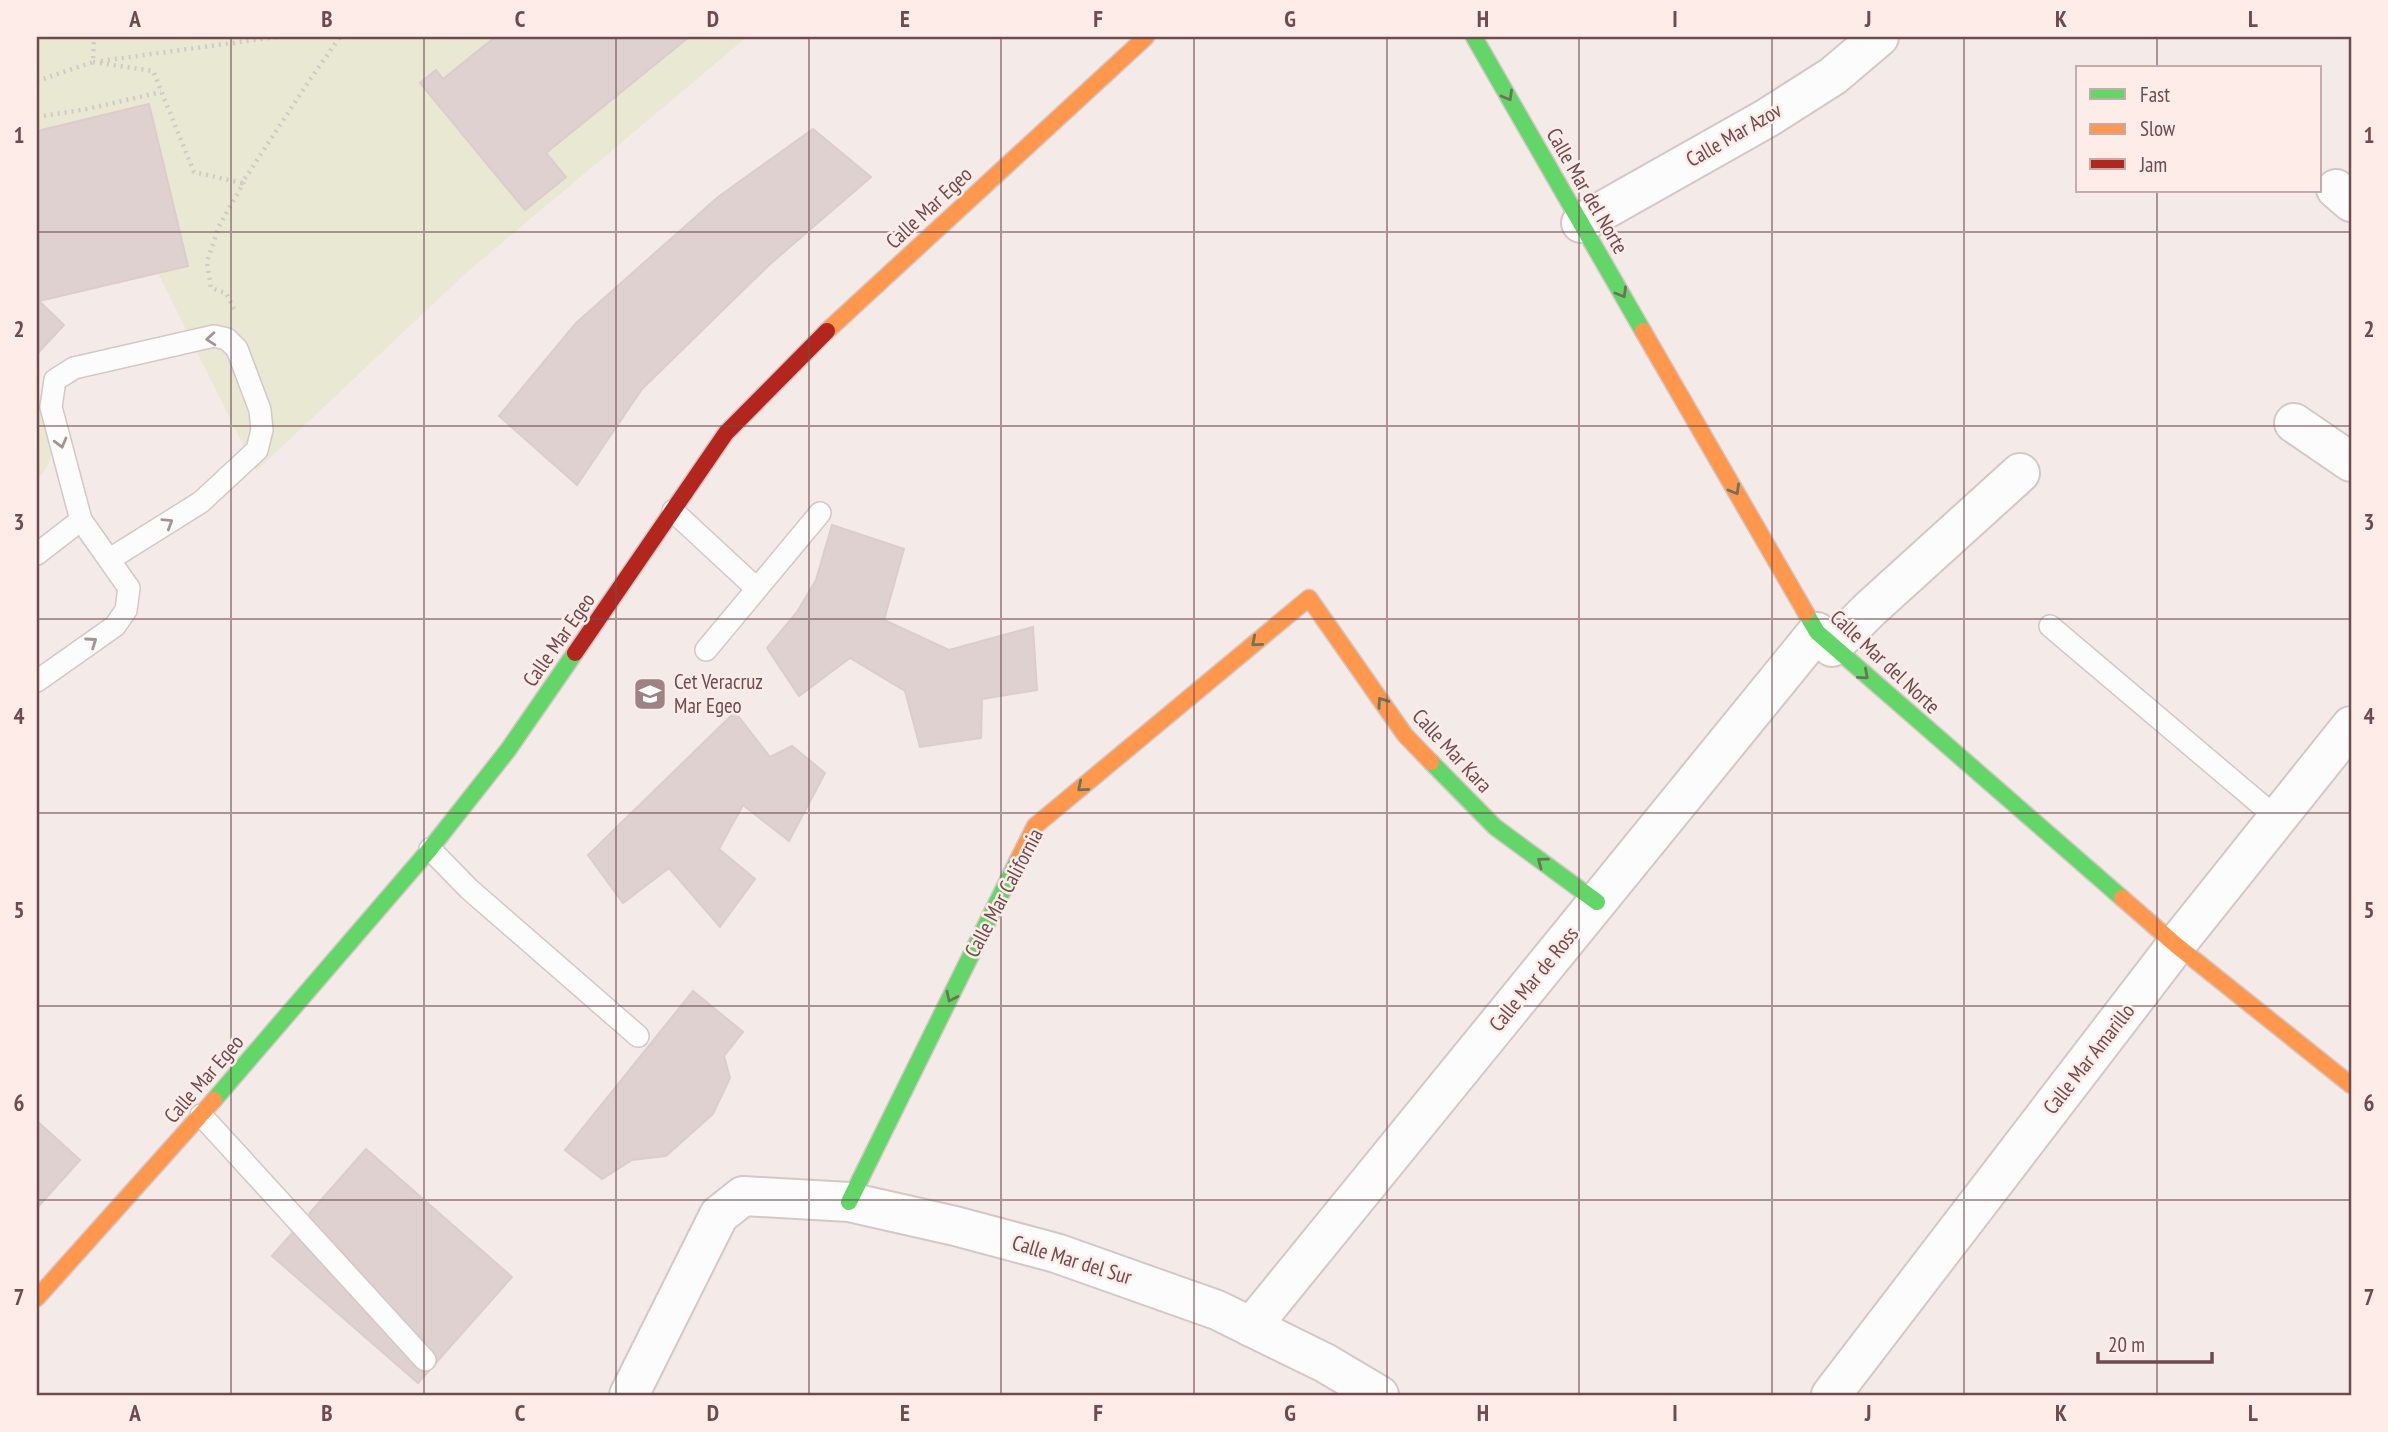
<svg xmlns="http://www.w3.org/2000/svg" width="2388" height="1432" viewBox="0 0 2388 1432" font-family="'PT Sans Narrow',sans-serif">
<rect width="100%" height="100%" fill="#f4eae8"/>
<g fill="#e9e8d3">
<polygon points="37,37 747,37 466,273 256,471 156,269 113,172 37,174"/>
<path d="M37,397c24,21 22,60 0,83z"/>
</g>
<g fill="#e0d1d1" stroke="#dccccb" stroke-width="2">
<polygon points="495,37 689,37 546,153 566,177 525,210 420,83 436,70 443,79"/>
<polygon points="149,104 188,266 39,301 64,325 37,354 37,131"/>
<polygon points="813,129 871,177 769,265 642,389 577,485 499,416 576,323 718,197"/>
<polygon points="832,525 904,549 884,620 949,650 1033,627 1037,690 982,699 981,738 920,747 905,691 850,658 799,696 767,648 797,612 816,580"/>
<polygon points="735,712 770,757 792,746 825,773 789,841 743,805 719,849 755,879 720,927 669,868 623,903 588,855"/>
<polygon points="693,991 743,1032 724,1056 730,1078 713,1114 666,1156 632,1160 602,1179 565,1150"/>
<polygon points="37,1121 80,1160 37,1208"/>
<polygon points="366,1149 512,1277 418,1383 272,1256"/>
</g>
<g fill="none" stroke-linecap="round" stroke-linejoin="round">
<defs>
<g id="lane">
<polyline points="673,511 756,588"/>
<polyline points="37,554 81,520"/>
<polyline points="2050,626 2278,819"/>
<polyline points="706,650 820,513"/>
<polyline points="37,681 115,626 126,610 129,588 81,520 51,407 55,380 74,368 214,336 227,339 237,349 260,410 262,430 257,450 201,502 110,559"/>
<polyline points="430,849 469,889 638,1036"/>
<polyline points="201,1115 425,1360"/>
</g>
<g id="street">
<polyline points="2336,189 2351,202"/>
<polyline points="1581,223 1767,118 1833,76 1879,37"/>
<polyline points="2294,423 2351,462"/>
<polyline points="1832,647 1869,610 2020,473"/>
<polyline points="1251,1327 1817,632"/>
<polyline points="629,1395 719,1215 743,1196 849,1202 955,1226 1056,1253 1217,1310 1325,1363 1379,1395"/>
<polyline points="1831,1395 2176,945 2351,726"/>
</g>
<g id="fast">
<polyline points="1474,37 1643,331"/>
<polyline points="1806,613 1817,632 2122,898"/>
<polyline points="1431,762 1495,827 1597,902"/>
<polyline points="214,1100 430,849 508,750 575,653"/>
<polyline points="849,1202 1018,860"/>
</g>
<g id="slow">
<polyline points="827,331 1146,37"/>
<polyline points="1643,331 1806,613"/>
<polyline points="1018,860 1035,826 1309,598 1405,735 1431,762"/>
<polyline points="2122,898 2176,945 2351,1085"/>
<polyline points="37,1298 214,1100"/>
</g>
<polyline id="jam" points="575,653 726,433 827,331"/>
</defs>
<use href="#lane" stroke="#d5c7c7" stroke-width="24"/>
<use href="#street" stroke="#d5c7c7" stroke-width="42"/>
<use href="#fast" stroke="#d4c6c6" stroke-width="19"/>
<use href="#slow" stroke="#d4c6c6" stroke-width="19"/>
<use href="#jam" stroke="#d4c6c6" stroke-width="19"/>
<g stroke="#d3c8c8" stroke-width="4.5" stroke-dasharray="2 5" stroke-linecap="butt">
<polyline points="101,61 276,37"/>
<polyline points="93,62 153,71 194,172 242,183 309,81 340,37"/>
<polyline points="37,81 93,62 94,37"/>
<polyline points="37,117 87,109 161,92"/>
<polyline points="234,309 226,293 211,288 207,262 219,226 244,182"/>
</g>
<use href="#lane" stroke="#fdfcfc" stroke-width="21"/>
<use href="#street" stroke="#fdfcfc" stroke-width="38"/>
<use href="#fast" stroke="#63d668" stroke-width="16"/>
<use href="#slow" stroke="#ff974d" stroke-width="16"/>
<use href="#jam" stroke="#b3261e" stroke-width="16"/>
</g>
<defs><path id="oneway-chevron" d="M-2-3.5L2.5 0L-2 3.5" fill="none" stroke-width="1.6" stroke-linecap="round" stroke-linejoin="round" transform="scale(1.75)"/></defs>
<g stroke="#6b7556">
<use href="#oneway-chevron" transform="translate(1508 96) rotate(60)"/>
<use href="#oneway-chevron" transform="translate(1622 293) rotate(60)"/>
<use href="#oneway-chevron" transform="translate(1735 490) rotate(60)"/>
<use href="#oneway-chevron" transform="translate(1256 642) rotate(140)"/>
<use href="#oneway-chevron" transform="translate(1864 675) rotate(41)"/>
<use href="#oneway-chevron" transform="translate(1382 702) rotate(-125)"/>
<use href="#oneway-chevron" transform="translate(1082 787) rotate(140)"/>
<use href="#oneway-chevron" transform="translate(1542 862) rotate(-143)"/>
<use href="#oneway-chevron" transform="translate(951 997) rotate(116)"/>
</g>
<g stroke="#a89294">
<use href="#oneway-chevron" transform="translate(211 339) rotate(176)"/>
<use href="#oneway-chevron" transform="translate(61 443) rotate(75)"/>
<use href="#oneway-chevron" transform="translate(168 523) rotate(-32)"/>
<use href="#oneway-chevron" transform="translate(92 642) rotate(-35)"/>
</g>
<path fill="none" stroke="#6f4b4e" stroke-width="2" stroke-opacity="0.55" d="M231,37v1358M424,37v1358M616,37v1358M809,37v1358M1001,37v1358M1194,37v1358M1387,37v1358M1579,37v1358M1772,37v1358M1964,37v1358M2157,37v31M2157,191v1204M37,232h2314M37,426h2314M37,619h2314M37,813h2314M37,1006h2314M37,1200h2314"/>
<defs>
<symbol id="university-square" viewBox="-11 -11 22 22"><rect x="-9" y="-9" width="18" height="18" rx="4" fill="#9e8384" stroke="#fdece8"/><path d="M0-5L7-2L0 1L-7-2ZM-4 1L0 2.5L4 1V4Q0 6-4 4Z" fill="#fff"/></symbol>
</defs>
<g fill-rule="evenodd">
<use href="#university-square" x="631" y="675" width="38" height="38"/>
</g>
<g text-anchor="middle" stroke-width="5" stroke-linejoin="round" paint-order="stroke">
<g font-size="21" fill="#6f4b4e" stroke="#fdece8">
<text transform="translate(1734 135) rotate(-30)" y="7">Calle Mar Azov</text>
<text transform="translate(1587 191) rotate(60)" y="7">Calle Mar del Norte</text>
<text transform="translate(929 208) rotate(-43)" y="7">Calle Mar Egeo</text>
<text transform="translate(559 640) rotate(-55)" y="7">Calle Mar Egeo</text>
<text transform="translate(1885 662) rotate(43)" y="7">Calle Mar del Norte</text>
<text transform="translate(1452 751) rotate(47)" y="7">Calle Mar Kara</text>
<text transform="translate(1004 893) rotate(-62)" y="7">Calle Mar California</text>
<text transform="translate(1534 979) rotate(-51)" y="7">Calle Mar de Ross</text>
<text transform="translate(2089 1059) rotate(-52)" y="7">Calle Mar Amarillo</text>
<text transform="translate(204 1079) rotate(-49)" y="7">Calle Mar Egeo</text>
<text transform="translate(1072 1260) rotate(17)" y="7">Calle Mar del Sur</text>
</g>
<g font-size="21" fill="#6f4b4e" stroke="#fdece8" text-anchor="start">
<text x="674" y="689">Cet Veracruz<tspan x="674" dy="24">Mar Egeo</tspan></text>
</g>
</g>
<rect width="2388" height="1432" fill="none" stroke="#fdece8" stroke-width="77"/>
<rect x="2076" y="66" width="245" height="126" fill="#fdece8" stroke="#c4acaa" stroke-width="2"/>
<rect x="2090" y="89" width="35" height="10" fill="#63d668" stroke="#c4acaa" stroke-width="2"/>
<text x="2140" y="102" font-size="21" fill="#6f4b4e">Fast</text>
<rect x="2090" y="124" width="35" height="10" fill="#ff974d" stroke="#c4acaa" stroke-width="2"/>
<text x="2140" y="136" font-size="21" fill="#6f4b4e">Slow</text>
<rect x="2090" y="159" width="35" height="10" fill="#b3261e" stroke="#c4acaa" stroke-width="2"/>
<text x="2140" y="172" font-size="21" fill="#6f4b4e">Jam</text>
<path d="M2098 1352v10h114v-10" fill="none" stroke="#6f4b4e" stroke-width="3.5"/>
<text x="2108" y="1352" font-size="21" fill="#6f4b4e" stroke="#fdece8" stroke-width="5" paint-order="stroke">20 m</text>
<rect x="38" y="38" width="2312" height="1356" fill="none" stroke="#6f4b4e" stroke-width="2.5"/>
<g font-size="23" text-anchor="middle" font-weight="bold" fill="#6f4b4e">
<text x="135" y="27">A</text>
<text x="327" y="27">B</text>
<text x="520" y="27">C</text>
<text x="713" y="27">D</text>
<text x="905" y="27">E</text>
<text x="1098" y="27">F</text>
<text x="1290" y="27">G</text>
<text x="1483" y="27">H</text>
<text x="1675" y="27">I</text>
<text x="1868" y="27">J</text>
<text x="2061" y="27">K</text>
<text x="2253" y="27">L</text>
<text x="19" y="143">1</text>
<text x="2369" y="143">1</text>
<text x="19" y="337">2</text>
<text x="2369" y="337">2</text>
<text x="19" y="530">3</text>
<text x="2369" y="530">3</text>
<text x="19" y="724">4</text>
<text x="2369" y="724">4</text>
<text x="19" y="918">5</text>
<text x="2369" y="918">5</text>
<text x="19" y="1111">6</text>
<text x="2369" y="1111">6</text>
<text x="19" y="1305">7</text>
<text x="2369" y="1305">7</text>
<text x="135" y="1421">A</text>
<text x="327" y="1421">B</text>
<text x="520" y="1421">C</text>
<text x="713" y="1421">D</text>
<text x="905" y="1421">E</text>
<text x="1098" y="1421">F</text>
<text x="1290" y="1421">G</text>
<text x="1483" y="1421">H</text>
<text x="1675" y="1421">I</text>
<text x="1868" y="1421">J</text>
<text x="2061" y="1421">K</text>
<text x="2253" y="1421">L</text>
</g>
</svg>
